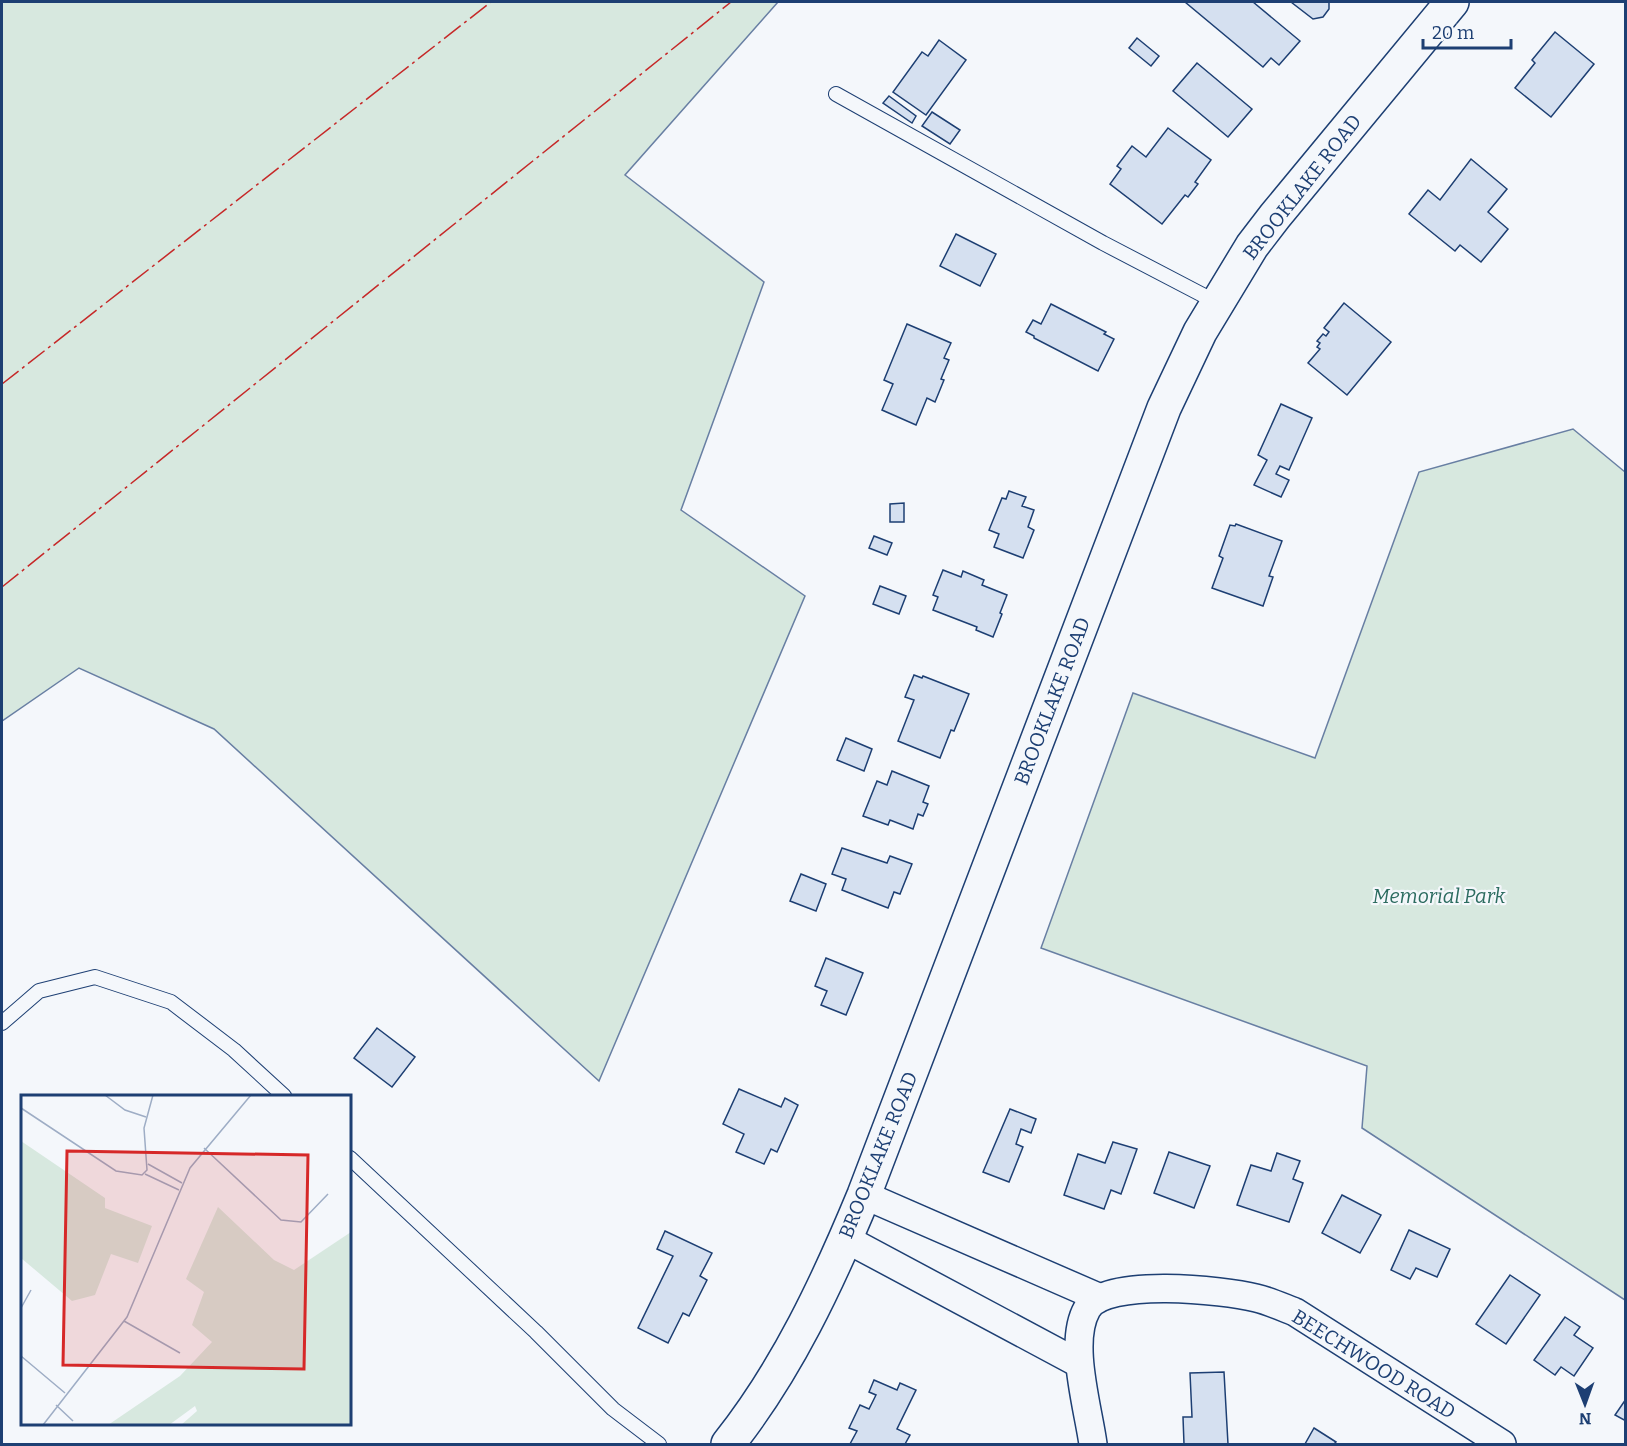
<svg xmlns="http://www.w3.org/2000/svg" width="1627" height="1446" viewBox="0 0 1627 1446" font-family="Bitter,serif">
<rect width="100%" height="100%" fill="#f4f7fb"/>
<g fill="#d7e8df" stroke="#687fa3" stroke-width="1.5">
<polygon points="2,2 778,2 625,175 764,282 681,510 805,596 599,1081 214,729 79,668 2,721"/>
<polygon points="1573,429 1625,472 1625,1300 1362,1128 1367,1066 1041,948 1133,693 1315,758 1419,472"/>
</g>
<g fill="#d5e0f0" stroke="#1d3f73" stroke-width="1.5">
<polygon points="1185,2 1253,2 1300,41 1279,65 1271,58 1263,67"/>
<polygon points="1291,2 1329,2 1329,9 1323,17 1313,19"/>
<polygon points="1555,32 1594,64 1551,117 1515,88 1535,63 1532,60"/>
<polygon points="1137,38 1159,56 1151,66 1129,48"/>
<polygon points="939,40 966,60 926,115 893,92 922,52 928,56"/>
<polygon points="1197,63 1252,109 1228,137 1173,91"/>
<polygon points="889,96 916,116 912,123 883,103"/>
<polygon points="932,112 960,130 950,144 922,126"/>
<polygon points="1168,128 1211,160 1195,182 1198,184 1188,197 1185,195 1162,224 1110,184 1121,169 1117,166 1132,146 1146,157"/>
<polygon points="1471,159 1507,189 1488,212 1508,229 1481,262 1460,245 1455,251 1409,214 1428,190 1440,200"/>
<polygon points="956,234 996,254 980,286 940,266"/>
<polygon points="1344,303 1391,342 1347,395 1308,363 1320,349 1317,347 1320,343 1317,341 1323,334 1326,336 1329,332 1324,328"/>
<polygon points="1051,304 1106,332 1104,334 1114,339 1098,371 1034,338 1034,336 1026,332 1033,320 1041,324"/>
<polygon points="907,324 951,343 944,358 949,360 941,379 944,380 935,402 927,398 916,425 882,410 893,384 884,380"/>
<polygon points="1281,404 1312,418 1289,470 1280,466 1276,474 1289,480 1281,497 1254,485 1267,460 1258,455"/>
<polygon points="1009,491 1026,497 1022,506 1034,510 1028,527 1034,530 1023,558 994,547 999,534 989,530 1002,498 1006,499"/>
<polygon points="904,503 904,522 890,522 890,504"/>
<polygon points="1236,524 1282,541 1269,576 1273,577 1263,606 1212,588 1223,558 1219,556 1230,525 1235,526"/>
<polygon points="874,536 892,543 887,555 869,548"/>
<polygon points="943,570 961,577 963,571 984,580 982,585 1007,595 1000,613 1002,614 993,637 976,630 977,627 933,610 938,597 933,595"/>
<polygon points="880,586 906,596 899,614 873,604"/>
<polygon points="914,675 922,678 923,676 969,694 954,731 951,730 940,758 898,741 914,700 905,697"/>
<polygon points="846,738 872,749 864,771 837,760"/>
<polygon points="892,771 929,786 923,802 928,804 923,816 918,814 913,829 890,820 888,825 863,816 877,781 887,785"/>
<polygon points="842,848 887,863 890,856 912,864 900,894 894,892 888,908 842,890 846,879 832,874"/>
<polygon points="801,874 826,884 816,911 790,901"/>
<polygon points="826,958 863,973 846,1015 821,1005 827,991 815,986"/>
<polygon points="377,1028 415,1057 392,1087 354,1058"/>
<polygon points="739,1089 781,1107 785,1098 798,1105 777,1152 771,1149 764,1164 736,1152 744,1134 723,1124"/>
<polygon points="1010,1109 1036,1119 1031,1133 1021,1129 1016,1144 1023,1147 1009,1182 983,1172"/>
<polygon points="1113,1142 1137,1149 1121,1194 1111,1190 1104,1209 1064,1195 1078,1154 1105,1163"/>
<polygon points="1169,1152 1210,1166 1194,1208 1154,1193"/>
<polygon points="1277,1153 1300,1161 1293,1179 1303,1183 1289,1222 1237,1205 1251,1165 1271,1171"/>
<polygon points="1342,1195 1381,1215 1360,1253 1322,1233"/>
<polygon points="1409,1230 1450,1249 1437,1277 1416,1268 1410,1279 1391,1270"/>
<polygon points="665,1231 712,1253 700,1276 707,1280 689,1316 683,1313 668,1343 638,1328 673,1256 657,1249"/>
<polygon points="1510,1275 1540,1295 1506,1344 1476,1324"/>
<polygon points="1565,1317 1580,1327 1574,1335 1593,1348 1574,1376 1561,1367 1555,1375 1534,1360"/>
<polygon points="1224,1372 1228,1444 1184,1444 1183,1417 1192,1417 1190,1373"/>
<polygon points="874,1380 897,1390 900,1383 916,1390 897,1429 910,1435 905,1444 850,1444 857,1431 849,1428 860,1405 869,1409 876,1395 869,1392"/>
<polygon points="1626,1399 1626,1421 1615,1415"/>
<polygon points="1314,1428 1336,1442 1334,1444 1305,1444"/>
</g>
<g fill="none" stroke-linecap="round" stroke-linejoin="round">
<defs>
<g id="service">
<polyline points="836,94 1103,243 1218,303"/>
<polyline points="2,1023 39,991 95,977 171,1002 234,1050 284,1096"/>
<polyline points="350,1158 536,1332 613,1409 659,1444"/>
</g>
<g id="minor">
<polyline points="864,1195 1098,1297"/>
<polyline points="846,1239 1078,1363"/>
<path d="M1093,1444c-5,-37 -25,-102 -6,-135 18,-32 137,-19 169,-11 13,3 26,9 39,14l207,132"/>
</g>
<path id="tertiary" d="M728,1444c59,-74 100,-162 136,-249l300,-787 36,-76 52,-86 23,-30 177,-214"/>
</defs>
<use href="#service" stroke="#1d3f73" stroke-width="16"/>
<use href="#minor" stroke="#1d3f73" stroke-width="30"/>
<use href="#tertiary" stroke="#1d3f73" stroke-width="36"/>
<use href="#service" stroke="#f4f7fb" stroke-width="14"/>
<use href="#minor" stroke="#f4f7fb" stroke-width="27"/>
<use href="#tertiary" stroke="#f4f7fb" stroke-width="33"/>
<g stroke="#c62828" stroke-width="1.5" stroke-dasharray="21 4.5 3 4.5" stroke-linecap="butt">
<polyline points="2,384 491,2"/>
<polyline points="2,587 731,2"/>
</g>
</g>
<g text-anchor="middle" stroke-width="4.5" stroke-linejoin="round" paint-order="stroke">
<g font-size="20" fill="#1d3f73" stroke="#f4f7fb">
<text transform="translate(1302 187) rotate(-52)" y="7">BROOKLAKE ROAD</text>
<text transform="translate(1052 701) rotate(-69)" y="7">BROOKLAKE ROAD</text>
<text transform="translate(878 1155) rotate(-68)" y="7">BROOKLAKE ROAD</text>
<text transform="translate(1374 1364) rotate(32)" y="7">BEECHWOOD ROAD</text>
</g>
<g font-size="20" font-style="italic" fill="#2c6c60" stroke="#f4f7fb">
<text x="1439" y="903">Memorial Park</text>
</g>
</g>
<g transform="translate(21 1095)">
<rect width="330" height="330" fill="#f4f7fb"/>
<path d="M0,46l84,57v10l47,18 -14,37 -27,-9 -16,41 -23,6 -51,-43zM197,112l56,53 20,10 57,-38v193h-170l16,-14 -2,-5 -26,19h-61l72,-49 32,-34 -20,-17 12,-33 -18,-13z" fill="#d7e8df"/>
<path fill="none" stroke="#9eadc5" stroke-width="1.5" d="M84,0l20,15 21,7M0,13l95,63 26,4 5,-5 -3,-42 9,-33M183,53l77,72 20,2 27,-28M127,69l34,19M124,79l34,16M0,213l10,-18M103,226l56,32M0,261l44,37M35,310l17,16M22,330l84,-108 63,-149 61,-73"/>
<path fill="#d62828" fill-opacity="0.15" stroke="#d62828" stroke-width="3" d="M46,56l241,4 -4,214 -241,-4z"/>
<rect width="330" height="330" fill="none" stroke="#1d3f73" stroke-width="3"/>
</g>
<rect width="1627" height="1446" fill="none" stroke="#1d3f73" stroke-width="6"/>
<g transform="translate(1585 1404) rotate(179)" stroke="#f4f7fb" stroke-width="4.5" paint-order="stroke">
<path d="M0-4.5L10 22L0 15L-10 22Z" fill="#1d3f73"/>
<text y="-9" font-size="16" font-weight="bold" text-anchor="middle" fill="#1d3f73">N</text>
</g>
<path d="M1423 39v9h88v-9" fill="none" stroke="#1d3f73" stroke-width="3"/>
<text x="1432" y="39" font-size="18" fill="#1d3f73" stroke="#f4f7fb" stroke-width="4.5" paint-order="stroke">20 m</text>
</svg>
